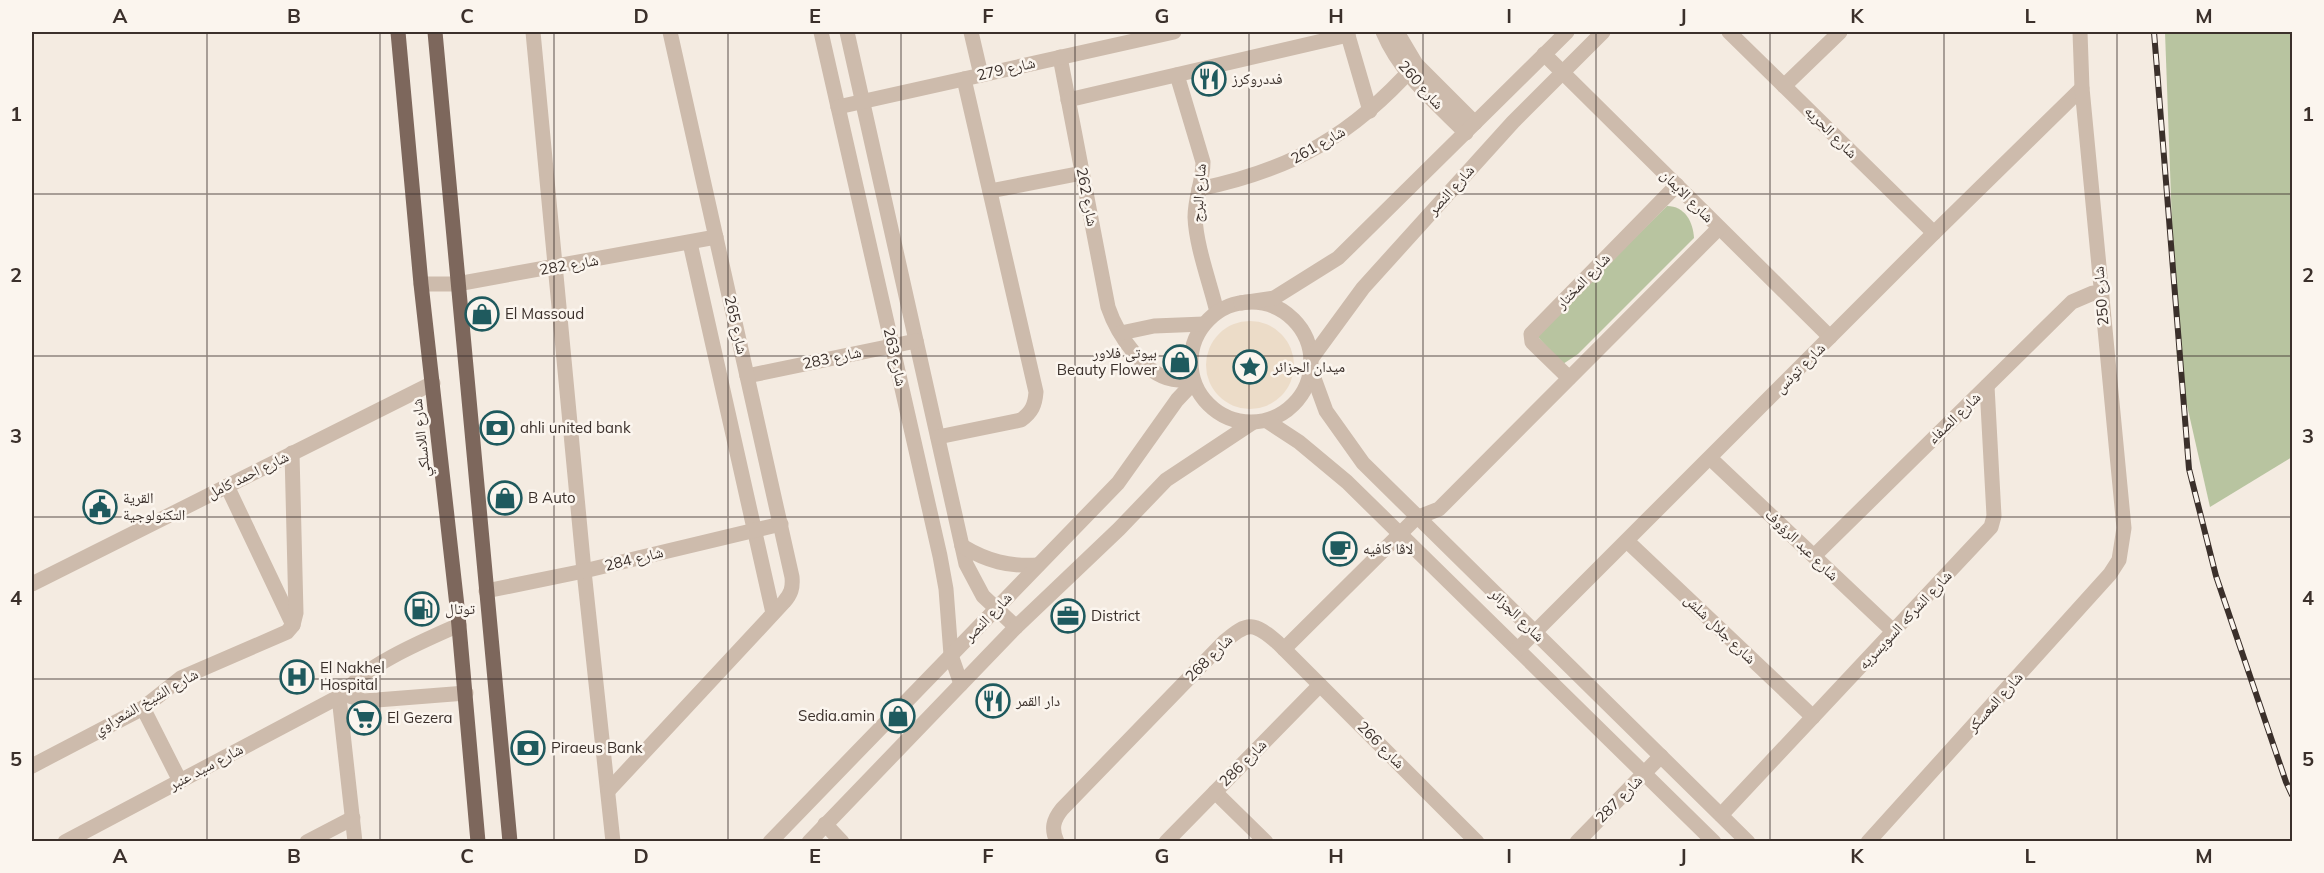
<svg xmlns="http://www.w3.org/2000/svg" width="2324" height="873" viewBox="0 0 2324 873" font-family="Mulish,'Noto Naskh Arabic',sans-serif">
<rect width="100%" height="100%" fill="#f4ebe1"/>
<g fill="#b8c4a0">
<polygon points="2165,32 2292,32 2292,457 2210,507 2177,361"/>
<path d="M1667,206c18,0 26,16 27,32l-116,116 -15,10 -27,-29z"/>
</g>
<circle fill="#ecdcc8" cx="1250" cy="365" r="44"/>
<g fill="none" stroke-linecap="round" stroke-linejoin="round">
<g stroke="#cdbbac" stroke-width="15">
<polyline points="533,32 584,571 613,842"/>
<polyline points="821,32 940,556 946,589 951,655 961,684"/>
<polyline points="847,32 966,564 983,596 1016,627"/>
<polyline points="971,32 981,75"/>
<polyline points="1347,32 1370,111"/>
<path d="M1383,32c17,41 52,70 83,101"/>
<polyline points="1397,32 1416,64 1475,123"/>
<polyline points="1729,32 1934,233"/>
<polyline points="1544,54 1830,337"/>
<path d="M1060,57l48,250c9,27 38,72 70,73 4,0 9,-1 14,-1"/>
<path d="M1177,75l26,87c0,19 -8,36 -8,55 1,29 15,66 22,95"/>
<polyline points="1784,86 1840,32"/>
<polyline points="1068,100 1348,35"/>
<polyline points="838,107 1174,32"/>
<path d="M1199,189c93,-19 154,-54 217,-125"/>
<polyline points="990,191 1082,173"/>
<polyline points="690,243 773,613"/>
<polyline points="421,284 457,284 716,237"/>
<circle cx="1251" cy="362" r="60"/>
<polyline points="1241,303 1274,298 1338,258 1567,32"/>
<polyline points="1121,333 1154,326 1204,324"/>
<polyline points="1311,359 1363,288 1513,122 1603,32"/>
<polyline points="1311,370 1326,411 1363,463 1748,842"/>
<polyline points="747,376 916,341"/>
<polyline points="1569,378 1532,342 1531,334 1677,185"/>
<polyline points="1267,421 1299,442 1347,482 1714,842"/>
<path d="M938,437l83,-17c11,-8 14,-15 15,-28l-72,-313"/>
<polyline points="1710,458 1894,632"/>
<polyline points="227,486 293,625"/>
<polyline points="1627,541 1813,717"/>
<path d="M962,546c25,15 47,21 76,19"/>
<polyline points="1814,556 2072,302 2093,293 2101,296"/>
<polyline points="32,584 433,383"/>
<polyline points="486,591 584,571 781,524"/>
<polyline points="1284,649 1416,518 1439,509 1719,228"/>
<polyline points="1518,649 1934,233 2082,88"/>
<polyline points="346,693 352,697 364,701 466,693"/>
<polyline points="339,697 355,842"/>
<polyline points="143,708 180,781"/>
<polyline points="32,766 143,708 181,678 287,632 293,625 296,613 292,453"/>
<path d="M608,791l176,-189c7,-8 9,-14 8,-25l-122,-545"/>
<polyline points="1215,792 1266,842"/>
<polyline points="1721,815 1991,527 1994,516 1987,386"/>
<polyline points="825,824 842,842"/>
<path d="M65,842l281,-149c12,-25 86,-56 113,-68"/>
<polyline points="307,842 353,818"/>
<polyline points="770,842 1118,483 1177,400 1193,383"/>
<polyline points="809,842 1016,627 1119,529 1166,480 1252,423"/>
<path d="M1057,842c-6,-13 -4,-22 5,-33l162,-167c24,-21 30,-20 54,1l199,199"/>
<polyline points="1166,842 1320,685"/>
<polyline points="1577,842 1661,756"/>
<polyline points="1868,842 2110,574 2119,560 2124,528 2082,88 2080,32"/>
</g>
<g stroke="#7d675c" stroke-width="15">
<polyline points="398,32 421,284 458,615 478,842"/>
<polyline points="435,32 510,842"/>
</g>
<defs>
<polyline id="rail" points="2154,32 2189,469 2216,576 2286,782 2292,795"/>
</defs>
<use href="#rail" stroke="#3b302b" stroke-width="6"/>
<use href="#rail" stroke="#fbf5ee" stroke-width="4" stroke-dasharray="11" stroke-linecap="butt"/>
</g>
<path fill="none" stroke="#3b302b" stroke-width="1.5" stroke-opacity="0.55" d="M207,32v810M380,32v810M554,32v810M728,32v810M901,32v810M1075,32v810M1249,32v810M1423,32v810M1596,32v810M1770,32v810M1944,32v810M2117,32v810M32,194h2260M32,356h2260M32,517h2260M32,679h2260"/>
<defs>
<symbol id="restaurant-ring" viewBox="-11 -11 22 22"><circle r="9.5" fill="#fbf5ee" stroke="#1f5a5e" stroke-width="1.5"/><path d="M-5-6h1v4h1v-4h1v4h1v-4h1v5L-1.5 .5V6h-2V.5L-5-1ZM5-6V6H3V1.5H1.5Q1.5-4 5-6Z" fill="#1f5a5e"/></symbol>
<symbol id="shop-ring" viewBox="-11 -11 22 22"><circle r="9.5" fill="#fbf5ee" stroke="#1f5a5e" stroke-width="1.5"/><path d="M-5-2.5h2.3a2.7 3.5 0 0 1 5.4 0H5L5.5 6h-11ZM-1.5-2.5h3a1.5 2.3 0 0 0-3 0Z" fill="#1f5a5e"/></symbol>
<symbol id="sight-ring" viewBox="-11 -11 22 22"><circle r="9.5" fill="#fbf5ee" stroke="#1f5a5e" stroke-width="1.5"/><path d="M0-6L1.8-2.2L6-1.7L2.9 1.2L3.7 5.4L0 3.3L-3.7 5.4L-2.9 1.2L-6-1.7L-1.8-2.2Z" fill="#1f5a5e"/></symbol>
<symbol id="bank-ring" viewBox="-11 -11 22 22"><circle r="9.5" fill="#fbf5ee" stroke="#1f5a5e" stroke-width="1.5"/><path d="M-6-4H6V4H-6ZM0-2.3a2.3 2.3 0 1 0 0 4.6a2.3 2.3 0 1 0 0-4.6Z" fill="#1f5a5e"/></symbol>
<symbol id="civic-ring" viewBox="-11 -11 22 22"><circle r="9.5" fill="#fbf5ee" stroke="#1f5a5e" stroke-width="1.5"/><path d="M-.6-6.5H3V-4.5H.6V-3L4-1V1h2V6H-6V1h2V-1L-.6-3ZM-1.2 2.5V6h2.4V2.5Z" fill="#1f5a5e"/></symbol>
<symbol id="cafe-ring" viewBox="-11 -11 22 22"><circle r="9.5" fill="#fbf5ee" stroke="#1f5a5e" stroke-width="1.5"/><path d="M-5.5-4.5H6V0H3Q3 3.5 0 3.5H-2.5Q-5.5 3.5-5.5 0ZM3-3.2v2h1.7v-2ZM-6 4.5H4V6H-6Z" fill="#1f5a5e"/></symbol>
<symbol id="fuel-ring" viewBox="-11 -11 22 22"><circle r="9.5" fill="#fbf5ee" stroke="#1f5a5e" stroke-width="1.5"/><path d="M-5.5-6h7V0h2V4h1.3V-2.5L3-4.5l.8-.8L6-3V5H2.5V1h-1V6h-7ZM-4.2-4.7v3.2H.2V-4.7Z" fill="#1f5a5e"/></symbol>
<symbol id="office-ring" viewBox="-11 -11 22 22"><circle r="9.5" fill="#fbf5ee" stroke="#1f5a5e" stroke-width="1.5"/><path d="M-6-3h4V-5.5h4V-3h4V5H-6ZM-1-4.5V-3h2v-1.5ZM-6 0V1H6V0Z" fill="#1f5a5e"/></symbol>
<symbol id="hospital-ring" viewBox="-11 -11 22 22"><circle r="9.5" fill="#fbf5ee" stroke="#1f5a5e" stroke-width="1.5"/><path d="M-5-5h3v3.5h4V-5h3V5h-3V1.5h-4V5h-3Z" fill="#1f5a5e"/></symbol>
<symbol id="supermarket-ring" viewBox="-11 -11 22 22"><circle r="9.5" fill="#fbf5ee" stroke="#1f5a5e" stroke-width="1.5"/><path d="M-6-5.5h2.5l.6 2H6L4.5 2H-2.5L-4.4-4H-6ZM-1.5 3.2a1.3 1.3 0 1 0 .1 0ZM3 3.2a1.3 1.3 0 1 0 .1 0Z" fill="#1f5a5e"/></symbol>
</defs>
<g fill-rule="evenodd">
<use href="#restaurant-ring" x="1190" y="60" width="38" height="38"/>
<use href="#shop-ring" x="463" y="295" width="38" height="38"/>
<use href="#shop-ring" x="1161" y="343" width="38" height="38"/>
<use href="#sight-ring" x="1231" y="348" width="38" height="38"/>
<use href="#bank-ring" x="478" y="409" width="38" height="38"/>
<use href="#shop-ring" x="486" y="479" width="38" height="38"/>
<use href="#civic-ring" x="81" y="488" width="38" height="38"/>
<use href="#cafe-ring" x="1321" y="530" width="38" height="38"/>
<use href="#fuel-ring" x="403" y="590" width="38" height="38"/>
<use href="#office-ring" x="1049" y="597" width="38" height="38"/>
<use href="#hospital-ring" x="278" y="658" width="38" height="38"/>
<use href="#restaurant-ring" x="974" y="682" width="38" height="38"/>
<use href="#shop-ring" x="879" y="697" width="38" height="38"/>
<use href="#supermarket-ring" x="345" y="699" width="38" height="38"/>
<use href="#bank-ring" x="509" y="729" width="38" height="38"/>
</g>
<g text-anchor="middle" stroke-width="5" stroke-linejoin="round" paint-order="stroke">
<g font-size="15" fill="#3b302b" stroke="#fbf5ee">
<text transform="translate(1006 69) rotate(-13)" y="5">شارع 279</text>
<text transform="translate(1421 85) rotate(48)" y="5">شارع 260</text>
<text transform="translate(1831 132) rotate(45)" y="5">شارع الحريه</text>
<text transform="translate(1318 145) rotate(-30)" y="5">شارع 261</text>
<text transform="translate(1451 190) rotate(-48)" y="5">شارع النصر</text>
<text transform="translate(1199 193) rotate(-86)" y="5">شارع البرج</text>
<text transform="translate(1687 196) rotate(45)" y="5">شارع الايمان</text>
<text transform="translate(1087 197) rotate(79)" y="5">شارع 262</text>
<text transform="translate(569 265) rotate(-10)" y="5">شارع 282</text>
<text transform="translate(1583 281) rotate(-46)" y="5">شارع المختار</text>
<text transform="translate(2101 296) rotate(-95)" y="5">شارع 250</text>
<text transform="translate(736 325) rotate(77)" y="5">شارع 265</text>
<text transform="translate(895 357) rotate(77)" y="5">شارع 263</text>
<text transform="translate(832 358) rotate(-12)" y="5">شارع 283</text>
<text transform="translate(1800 368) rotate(-45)" y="5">شارع تونس</text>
<text transform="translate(1954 418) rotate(-44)" y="5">شارع الصفاء</text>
<text transform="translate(421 438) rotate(-96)" y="5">شارع اللاسلكي</text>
<text transform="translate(248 475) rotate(-26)" y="5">شارع احمد كامل</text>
<text transform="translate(1802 545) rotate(44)" y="5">شارع عبد الرؤوف</text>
<text transform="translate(634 559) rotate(-14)" y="5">شارع 284</text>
<text transform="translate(1517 615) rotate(44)" y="5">شارع الجزائر</text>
<text transform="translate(988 617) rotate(-46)" y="5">شارع النصر</text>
<text transform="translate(1905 620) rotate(-47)" y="5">شارع الشركه السويسريه</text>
<text transform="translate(1720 629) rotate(44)" y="5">شارع جلال شلش</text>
<text transform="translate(1209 658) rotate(-45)" y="5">شارع 268</text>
<text transform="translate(146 702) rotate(-30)" y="5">شارع الشيخ الشعراوي</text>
<text transform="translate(1995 702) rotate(-48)" y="5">شارع المعسكر</text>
<text transform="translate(1381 745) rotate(45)" y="5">شارع 266</text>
<text transform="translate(1243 763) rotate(-45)" y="5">شارع 286</text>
<text transform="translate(206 767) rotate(-28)" y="5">شارع سيد عنبر</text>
<text transform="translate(1619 799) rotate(-46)" y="5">شارع 287</text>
</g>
<g font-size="15" fill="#3b302b" stroke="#fbf5ee" text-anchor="start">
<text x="1232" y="84">فددروكرز</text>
<text x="505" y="319">El Massoud</text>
<text x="1157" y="358" text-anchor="end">بيوتى فلاور<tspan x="1157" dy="17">Beauty Flower</tspan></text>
<text x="1273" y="372">ميدان الجزائر</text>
<text x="520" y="433">ahli united bank</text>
<text x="123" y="503">القرية<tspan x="123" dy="17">التكنولوجية</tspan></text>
<text x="528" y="503">B Auto</text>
<text x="1363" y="554">لاڤا كافيه</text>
<text x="445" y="614">توتال</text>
<text x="1091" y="621">District</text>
<text x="320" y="673">El Nakhel<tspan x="320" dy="17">Hospital</tspan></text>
<text x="1016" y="706">دار القمر</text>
<text x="875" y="721" text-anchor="end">Sedia.amin</text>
<text x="387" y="723">El Gezera</text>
<text x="551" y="753">Piraeus Bank</text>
</g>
</g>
<rect width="2324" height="873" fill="none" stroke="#fbf5ee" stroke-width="66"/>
<rect x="33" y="33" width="2258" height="807" fill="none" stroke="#3b302b" stroke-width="2"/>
<g font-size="20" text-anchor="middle" font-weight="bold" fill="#3b302b">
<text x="120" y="23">A</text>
<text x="294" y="23">B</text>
<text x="467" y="23">C</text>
<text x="641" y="23">D</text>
<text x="815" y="23">E</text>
<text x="988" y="23">F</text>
<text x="1162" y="23">G</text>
<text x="1336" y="23">H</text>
<text x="1509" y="23">I</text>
<text x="1683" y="23">J</text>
<text x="1857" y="23">K</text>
<text x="2030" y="23">L</text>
<text x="2204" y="23">M</text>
<text x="16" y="121">1</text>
<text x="2308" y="121">1</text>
<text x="16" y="282">2</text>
<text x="2308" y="282">2</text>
<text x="16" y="443">3</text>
<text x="2308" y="443">3</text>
<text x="16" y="605">4</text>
<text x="2308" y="605">4</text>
<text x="16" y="766">5</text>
<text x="2308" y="766">5</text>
<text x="120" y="863">A</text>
<text x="294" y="863">B</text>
<text x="467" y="863">C</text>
<text x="641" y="863">D</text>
<text x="815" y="863">E</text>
<text x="988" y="863">F</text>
<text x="1162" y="863">G</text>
<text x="1336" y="863">H</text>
<text x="1509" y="863">I</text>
<text x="1683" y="863">J</text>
<text x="1857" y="863">K</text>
<text x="2030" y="863">L</text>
<text x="2204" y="863">M</text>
</g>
</svg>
